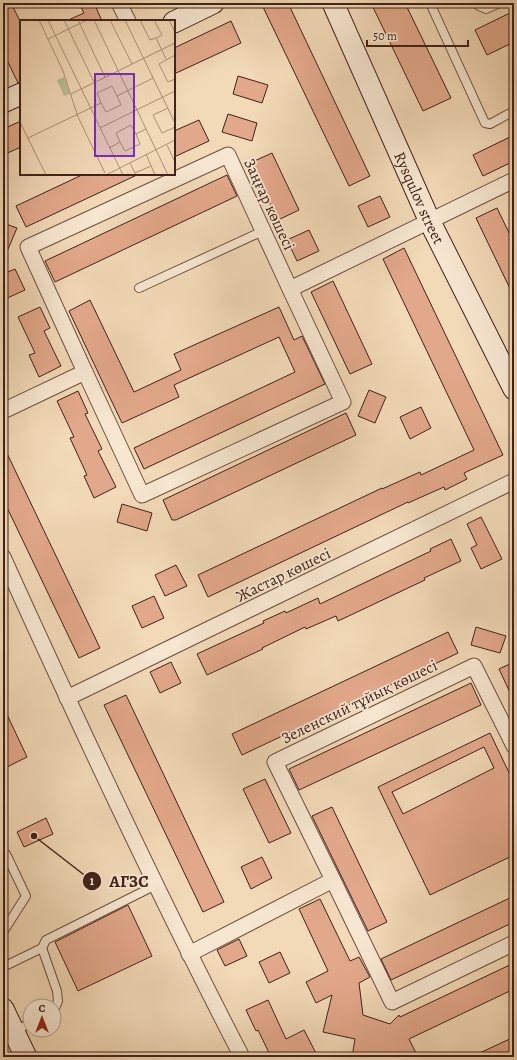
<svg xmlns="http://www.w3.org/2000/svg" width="517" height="1060" viewBox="0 0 517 1060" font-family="Alegreya,serif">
<rect width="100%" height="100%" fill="#f2d9b7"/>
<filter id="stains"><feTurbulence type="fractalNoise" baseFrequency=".005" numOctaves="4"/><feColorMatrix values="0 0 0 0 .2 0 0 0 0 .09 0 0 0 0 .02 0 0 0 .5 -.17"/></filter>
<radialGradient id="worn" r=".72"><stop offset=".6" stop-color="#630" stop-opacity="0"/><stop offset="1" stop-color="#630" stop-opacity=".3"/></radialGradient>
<g fill="#e2a88b" stroke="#402218" fill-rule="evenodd">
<polygon points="3,3 11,3 21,23 21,82 18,83 4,54 8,52 3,41"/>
<polygon points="79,3 94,3 102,21 66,21 84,13"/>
<polygon points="272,3 288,3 370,176 349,186 263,7"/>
<polygon points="371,3 405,3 451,98 423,111"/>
<polygon points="514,11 514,42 487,55 475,30"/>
<polygon points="231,21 241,43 174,74 174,48"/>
<polygon points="238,76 268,85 262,103 233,94"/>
<polygon points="228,114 257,123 252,141 222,132"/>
<polygon points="199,120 209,141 174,157 174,131"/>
<polygon points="21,121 21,147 3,155 3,129"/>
<polygon points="514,135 514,161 483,176 473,155"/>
<polygon points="272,153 299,210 278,220 250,163"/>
<polygon points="84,174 139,174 26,227 16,206"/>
<polygon points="227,175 237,196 55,282 45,261"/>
<polygon points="380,196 390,217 368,227 358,206"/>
<polygon points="497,208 514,243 514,297 476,218"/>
<polygon points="3,223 17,228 3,261"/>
<polygon points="309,230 319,251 297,261 287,240"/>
<polygon points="404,248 503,455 464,473 467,479 445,490 444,487 408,503 408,502 208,597 198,575 382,488 382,489 420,472 421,475 474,450 383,259"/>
<polygon points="15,269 25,290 3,300 3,274"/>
<polygon points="333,281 372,364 350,374 311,292"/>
<polygon points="90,300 134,392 181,370 174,354 279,307 294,340 302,336 325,384 144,469 134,448 295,372 279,337 174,385 179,397 122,423 69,311"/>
<polygon points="40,307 50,328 44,331 61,366 39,377 29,355 35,353 18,317"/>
<polygon points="369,390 386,397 375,423 358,416"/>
<polygon points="78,391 88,413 85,414 102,449 98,451 116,487 94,498 84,476 87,475 70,438 74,437 57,401"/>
<polygon points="421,407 431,428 410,439 400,417"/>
<polygon points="346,413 356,435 176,520 172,520 163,500"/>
<polygon points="3,445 100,648 79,658 3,499"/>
<polygon points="122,504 152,513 147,531 117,522"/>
<polygon points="481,517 502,559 481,569 471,548 477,545 467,524"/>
<polygon points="451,539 461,561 424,578 425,580 338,621 336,616 306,629 305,627 262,648 263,649 207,675 197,654 264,623 263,621 285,611 286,613 318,598 320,604 431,551 430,549"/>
<polygon points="176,565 187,586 165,596 155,575"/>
<polygon points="154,596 164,618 142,628 132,606"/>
<polygon points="476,627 506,636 500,653 471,645"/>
<polygon points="448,632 458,653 242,755 232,734"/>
<polygon points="171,662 181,683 160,693 150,672"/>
<polygon points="514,662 514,701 499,669"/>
<polygon points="471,683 481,705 299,790 289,769"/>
<polygon points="126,695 224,902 203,912 104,705"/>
<polygon points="3,706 27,757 3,769"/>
<path d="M490,733l24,50v72l-84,40 -52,-108zM484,747l10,21 -91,46 -11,-22z"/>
<polygon points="265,779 291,833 269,843 243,789"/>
<polygon points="332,807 387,922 368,931 312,816"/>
<polygon points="46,818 53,834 24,847 17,832"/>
<polygon points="262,857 272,878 251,889 241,867"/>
<polygon points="514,896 514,922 391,980 381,959"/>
<polygon points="320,899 350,961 359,957 370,977 359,983 363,1015 390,1024 399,1015 400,1017 514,963 514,989 409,1039 418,1057 352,1057 355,1039 323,1032 332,995 316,1003 306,982 328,971 299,909"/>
<polygon points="128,905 152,956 78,991 55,942"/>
<polygon points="239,939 247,956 225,966 217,950"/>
<polygon points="280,952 290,973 269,983 259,962"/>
<polygon points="268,1000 286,1039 304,1030 318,1057 271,1057 258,1030 256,1031 246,1010"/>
<polygon points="514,1037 514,1057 471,1057"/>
</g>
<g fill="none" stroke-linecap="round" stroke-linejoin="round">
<defs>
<g id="lane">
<polyline points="430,3 485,123 490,124 514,111"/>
<polyline points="476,3 479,6 486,9 500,3"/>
<polyline points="139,288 263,231"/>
<polyline points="3,854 6,854 26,896 3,932"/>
<polyline points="42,948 57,991 58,1001 54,1011"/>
<polyline points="3,967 42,948 46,940 156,885"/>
<polyline points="15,1031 30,1023"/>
</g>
<g id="street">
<polyline points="119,3 128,21"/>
<polyline points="85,372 142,495 343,402 290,289 514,180"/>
<polyline points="3,411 85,372 28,247 228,155 290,289"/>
<path d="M3,557c76,168 154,336 239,500"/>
<polyline points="67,698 514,481"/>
<polyline points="333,880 392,1002 514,943"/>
<polyline points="189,954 333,880 275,762 474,666 514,746"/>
</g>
<g id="secondary">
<path id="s1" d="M333,3l97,219 84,167"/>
<polyline points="174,22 213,3"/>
<polyline points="3,102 21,94"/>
<polyline points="3,1009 26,1057"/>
</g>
</defs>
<use href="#lane" stroke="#6c5040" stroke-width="10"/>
<use href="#street" stroke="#6c5040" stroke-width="17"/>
<use href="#secondary" stroke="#402218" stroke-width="23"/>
<use href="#lane" stroke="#f7e6d0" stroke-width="8"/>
<use href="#street" stroke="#f7e6d0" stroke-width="15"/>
<use href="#secondary" stroke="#f7e6d0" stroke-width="21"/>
</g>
<g text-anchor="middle" stroke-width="3.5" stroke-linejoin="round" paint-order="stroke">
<g font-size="16" fill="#402218" stroke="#f7e6d0">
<text dy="6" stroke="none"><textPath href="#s1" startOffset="213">Rysqulov street</textPath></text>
<text transform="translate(270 204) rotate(65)" y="6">Заңғар көшесі</text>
<text transform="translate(283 574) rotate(-26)" y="6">Жастар көшесі</text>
<text transform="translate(359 701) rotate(-26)" y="6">Зеленский тұйық көшесі</text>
</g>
</g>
<g transform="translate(20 20)">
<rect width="155" height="155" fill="#f2d9b7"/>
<path d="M44,57l6,17 -6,2 -7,-16z" fill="#b7c090"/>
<path fill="none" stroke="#ab9077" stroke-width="1" d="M19,0l24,51 15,46 27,56M28,0l75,155M44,0l30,62M58,0l27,57M74,0l74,155M90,0l22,44M105,0l50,103M120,0l10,20 6,-2M134,0l8,15 -6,3 10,21M149,0l6,12M28,19l39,-19M155,35l-16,9 9,18 7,-3M51,74l104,-51M81,83l5,9 15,-7 -4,-9 36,-18M148,88l-15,7 9,18 13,-6M0,102l26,53M80,108l75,-37M8,118l73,-35 -4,-10 15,-7 5,10M100,122l5,9 15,-7 -4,-10 10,-5M147,125l8,17M89,128l11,-6 -4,-9 15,-8 5,9M126,134l9,21M110,143l6,12M115,153l16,-7M86,155l69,-35"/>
<path fill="#7b2cbf" fill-opacity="0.15" stroke="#7b2cbf" stroke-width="2" d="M75,54h39v82h-39z"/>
<rect width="155" height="155" fill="none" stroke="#402218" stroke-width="2"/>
</g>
<path fill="none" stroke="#402218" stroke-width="1.5" d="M34 836L92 881"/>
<g fill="#402218" stroke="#f7e6d0" stroke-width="1.5">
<circle cx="34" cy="836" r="4"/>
<circle cx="92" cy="881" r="10"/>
</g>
<g font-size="12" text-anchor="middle" font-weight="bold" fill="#fff">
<text x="92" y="885">1</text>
</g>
<g font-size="17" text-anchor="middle" font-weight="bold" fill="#402218" stroke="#f7e6d0" stroke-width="3.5" stroke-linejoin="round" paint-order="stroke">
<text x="129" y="887">АГЗС</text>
</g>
<rect width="517" height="1060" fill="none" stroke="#f2d9b7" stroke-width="16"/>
<rect x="4" y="4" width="509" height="1052" fill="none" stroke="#402218" stroke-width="2"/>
<rect x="8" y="8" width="501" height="1044" fill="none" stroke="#402218"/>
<g transform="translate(42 1018)"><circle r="19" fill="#f7e6d0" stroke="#ae9886"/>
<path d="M0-3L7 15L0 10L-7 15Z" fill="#8f2418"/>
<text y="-6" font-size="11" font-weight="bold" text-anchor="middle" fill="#402218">С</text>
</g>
<path d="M367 40v6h101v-6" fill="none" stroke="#402218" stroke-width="2"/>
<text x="373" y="40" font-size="12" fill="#402218" stroke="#f7e6d0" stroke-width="3" paint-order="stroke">50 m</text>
<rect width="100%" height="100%" filter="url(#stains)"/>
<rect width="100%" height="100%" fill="url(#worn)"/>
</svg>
